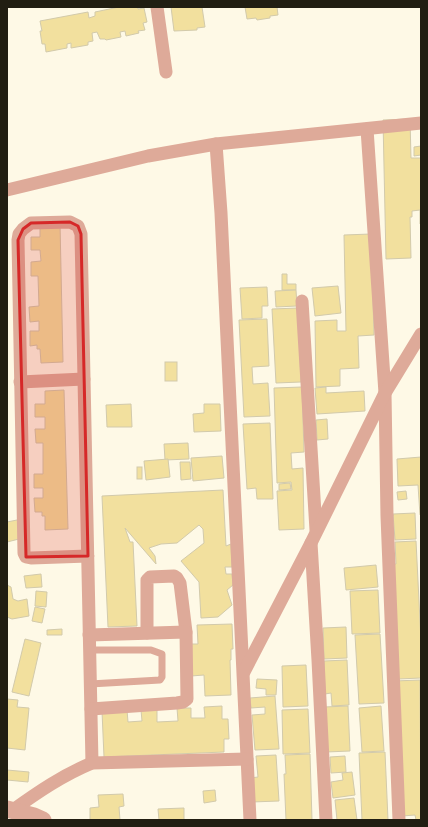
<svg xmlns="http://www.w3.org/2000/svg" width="428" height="827" viewBox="0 0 428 827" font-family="'Roboto Serif',serif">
<rect width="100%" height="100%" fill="#fef9e6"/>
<g fill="#f2e09e" stroke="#d2caab">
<polygon points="119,7 138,7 138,9 144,8 147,22 143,23 145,30 138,31 139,33 126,36 125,31 120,32 121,37 106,40 105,39 100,39 97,32 92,33 93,41 88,42 88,45 71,48 71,43 67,44 67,48 46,52 45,44 42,44 40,31 42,31 40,21 88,12 89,18 95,16 95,12"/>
<polygon points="171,7 202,7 205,27 197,28 197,30 174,31"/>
<polygon points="245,7 277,7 278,15 270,16 270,18 257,20 256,18 247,19"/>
<polygon points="410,119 411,158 421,158 421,224 420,224 420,210 412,211 412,217 410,217 411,258 386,259 383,120"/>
<polygon points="421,146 421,155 414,156 414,147"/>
<polygon points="60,223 63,362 41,363 40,349 37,349 37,345 30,346 30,331 39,331 39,321 30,322 29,307 39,306 38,276 31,276 31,262 41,261 40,250 31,250 31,237 40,237 40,224"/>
<polygon points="371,234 374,335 358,336 359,368 340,369 340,386 316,387 315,321 337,320 337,331 346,331 344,235"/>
<polygon points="282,274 287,274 287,284 296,284 296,290 282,290"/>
<polygon points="338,286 341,313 315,316 312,288"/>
<polygon points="267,287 268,306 262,306 262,318 242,319 240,288"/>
<polygon points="296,290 297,306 276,307 275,291"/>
<polygon points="298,308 301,382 276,383 272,309"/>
<polygon points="267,319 269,366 252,367 253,384 268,383 270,416 244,417 239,320"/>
<rect x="165" y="362" width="12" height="19"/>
<polygon points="302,387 304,452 291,453 292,469 303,468 304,529 279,530 277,491 292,490 291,482 277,483 274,388"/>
<polygon points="326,387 326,393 364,391 365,411 317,414 315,388"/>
<polygon points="64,390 68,529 45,530 45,516 42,516 42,512 35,512 34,498 43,498 43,488 34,488 34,474 43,474 43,443 36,443 35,429 45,429 45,417 35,417 35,404 45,404 45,391"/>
<polygon points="131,404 132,427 107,427 106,405"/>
<polygon points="204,404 220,404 221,431 194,432 193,414 204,413"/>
<polygon points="327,419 328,439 317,440 316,420"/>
<polygon points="270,423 273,499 257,499 256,488 247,489 243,424"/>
<polygon points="188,443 189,459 165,460 164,444"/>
<polygon points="222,456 224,478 193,481 191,458"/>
<polygon points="421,457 421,515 420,515 418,485 398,486 397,459"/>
<polygon points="168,459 170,477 146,480 144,461"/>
<polygon points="180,462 190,462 191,479 181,480"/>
<rect x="137" y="467" width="5" height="12"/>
<polygon points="290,483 291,489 279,490 279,484"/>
<polygon points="223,490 226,546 231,544 232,567 225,567 226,574 232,574 233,585 227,590 232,605 218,617 201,618 199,582 181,561 204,543 203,529 199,525 177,543 161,544 149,548 155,556 156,564 125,528 130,542 133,542 137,626 108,627 102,496"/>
<polygon points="406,491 407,499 398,500 397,492"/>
<polygon points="415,513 416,539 395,540 393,514"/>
<polygon points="22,519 23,538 7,542 7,522"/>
<polygon points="416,541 421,641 421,678 398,679 392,564 396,564 395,542"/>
<polygon points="376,565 378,587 346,590 344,568"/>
<polygon points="41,574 42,587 26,588 24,576"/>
<polygon points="7,585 11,587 13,599 18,601 27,599 29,616 12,619 7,617"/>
<polygon points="378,590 380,633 352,634 350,591"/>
<polygon points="36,591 47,592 46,607 35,606"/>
<polygon points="35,607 45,609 42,623 32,621"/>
<polygon points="232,624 233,649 231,649 231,660 230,660 231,695 205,696 204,675 191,676 190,644 198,644 197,625"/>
<polygon points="346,627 347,658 324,659 323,628"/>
<polygon points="62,629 62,635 47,635 47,630"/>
<polygon points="380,634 384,703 359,704 355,635"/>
<polygon points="25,639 41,643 29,696 12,692"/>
<polygon points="347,660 349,705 332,706 331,693 325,694 324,661"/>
<polygon points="306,665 308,706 283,707 282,666"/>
<polygon points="257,679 277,680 276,695 266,695 266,689 256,688"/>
<polygon points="420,680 421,820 416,820 415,815 402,816 394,681"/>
<polygon points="275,696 279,749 255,750 252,715 265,714 265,707 251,708 250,698"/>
<polygon points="7,699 18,700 17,707 29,708 25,750 7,748"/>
<polygon points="222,706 222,719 228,719 229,739 224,739 224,752 104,757 102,711 127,710 128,722 142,721 141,710 157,709 157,722 178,721 177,708 191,708 191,718 205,718 204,707"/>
<polygon points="348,706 350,751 326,752 324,707"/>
<polygon points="381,706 384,751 362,752 359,708"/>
<polygon points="308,709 310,753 283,754 282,710"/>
<polygon points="385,752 388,820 362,820 359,753"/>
<polygon points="310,754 312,820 286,820 284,774 286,774 285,755"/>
<polygon points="276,755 279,801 252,802 250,778 258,777 256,756"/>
<polygon points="345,756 346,772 331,773 330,757"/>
<polygon points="7,770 29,772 28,782 7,780"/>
<polygon points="352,772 355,795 333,798 331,782 343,780 342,773"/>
<polygon points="215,790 216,801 204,803 203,791"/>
<polygon points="123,794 124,806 119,807 120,820 90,820 90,808 99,807 98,795"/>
<polygon points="354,798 357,820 337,820 335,800"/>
<polygon points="184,808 184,820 159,820 158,809"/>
</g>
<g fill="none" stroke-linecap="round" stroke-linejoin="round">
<polyline stroke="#deaa99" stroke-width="7" points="89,650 151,650 162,654 162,677 160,680 90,684"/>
<g stroke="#deaa99" stroke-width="13">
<polyline points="157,7 166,72"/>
<polyline points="367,129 385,393 387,516 399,820"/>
<polyline points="216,144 221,213 250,820"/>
<polyline points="7,190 148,156 216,144 421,123"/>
<polyline points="302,301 316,530"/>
<polyline points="20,382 84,379"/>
<polyline points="311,543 318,660 326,820"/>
<polyline points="88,556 31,558 26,557 24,553 18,240 19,234 23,229 31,223 70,222 78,226 81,234 92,763"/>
<polyline points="147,633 147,580 150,577 174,576 177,578 180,583 186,632"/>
<polyline points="89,635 186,632 187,699 183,702 177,703 91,709"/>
<polyline points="244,672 311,543 385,393 421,334"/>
<path d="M13,810c25,-18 50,-35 79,-47l155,-4"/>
</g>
<polyline stroke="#deaa99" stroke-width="17" points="7,809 34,816 43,820"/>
</g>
<path fill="#d62828" fill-opacity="0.2" stroke="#d62828" stroke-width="3" stroke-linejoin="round" d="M70,222l8,4 3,8 7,322 -62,1 -8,-317 5,-11 8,-6z"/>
<rect width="428" height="827" fill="none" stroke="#211e12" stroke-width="16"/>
</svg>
